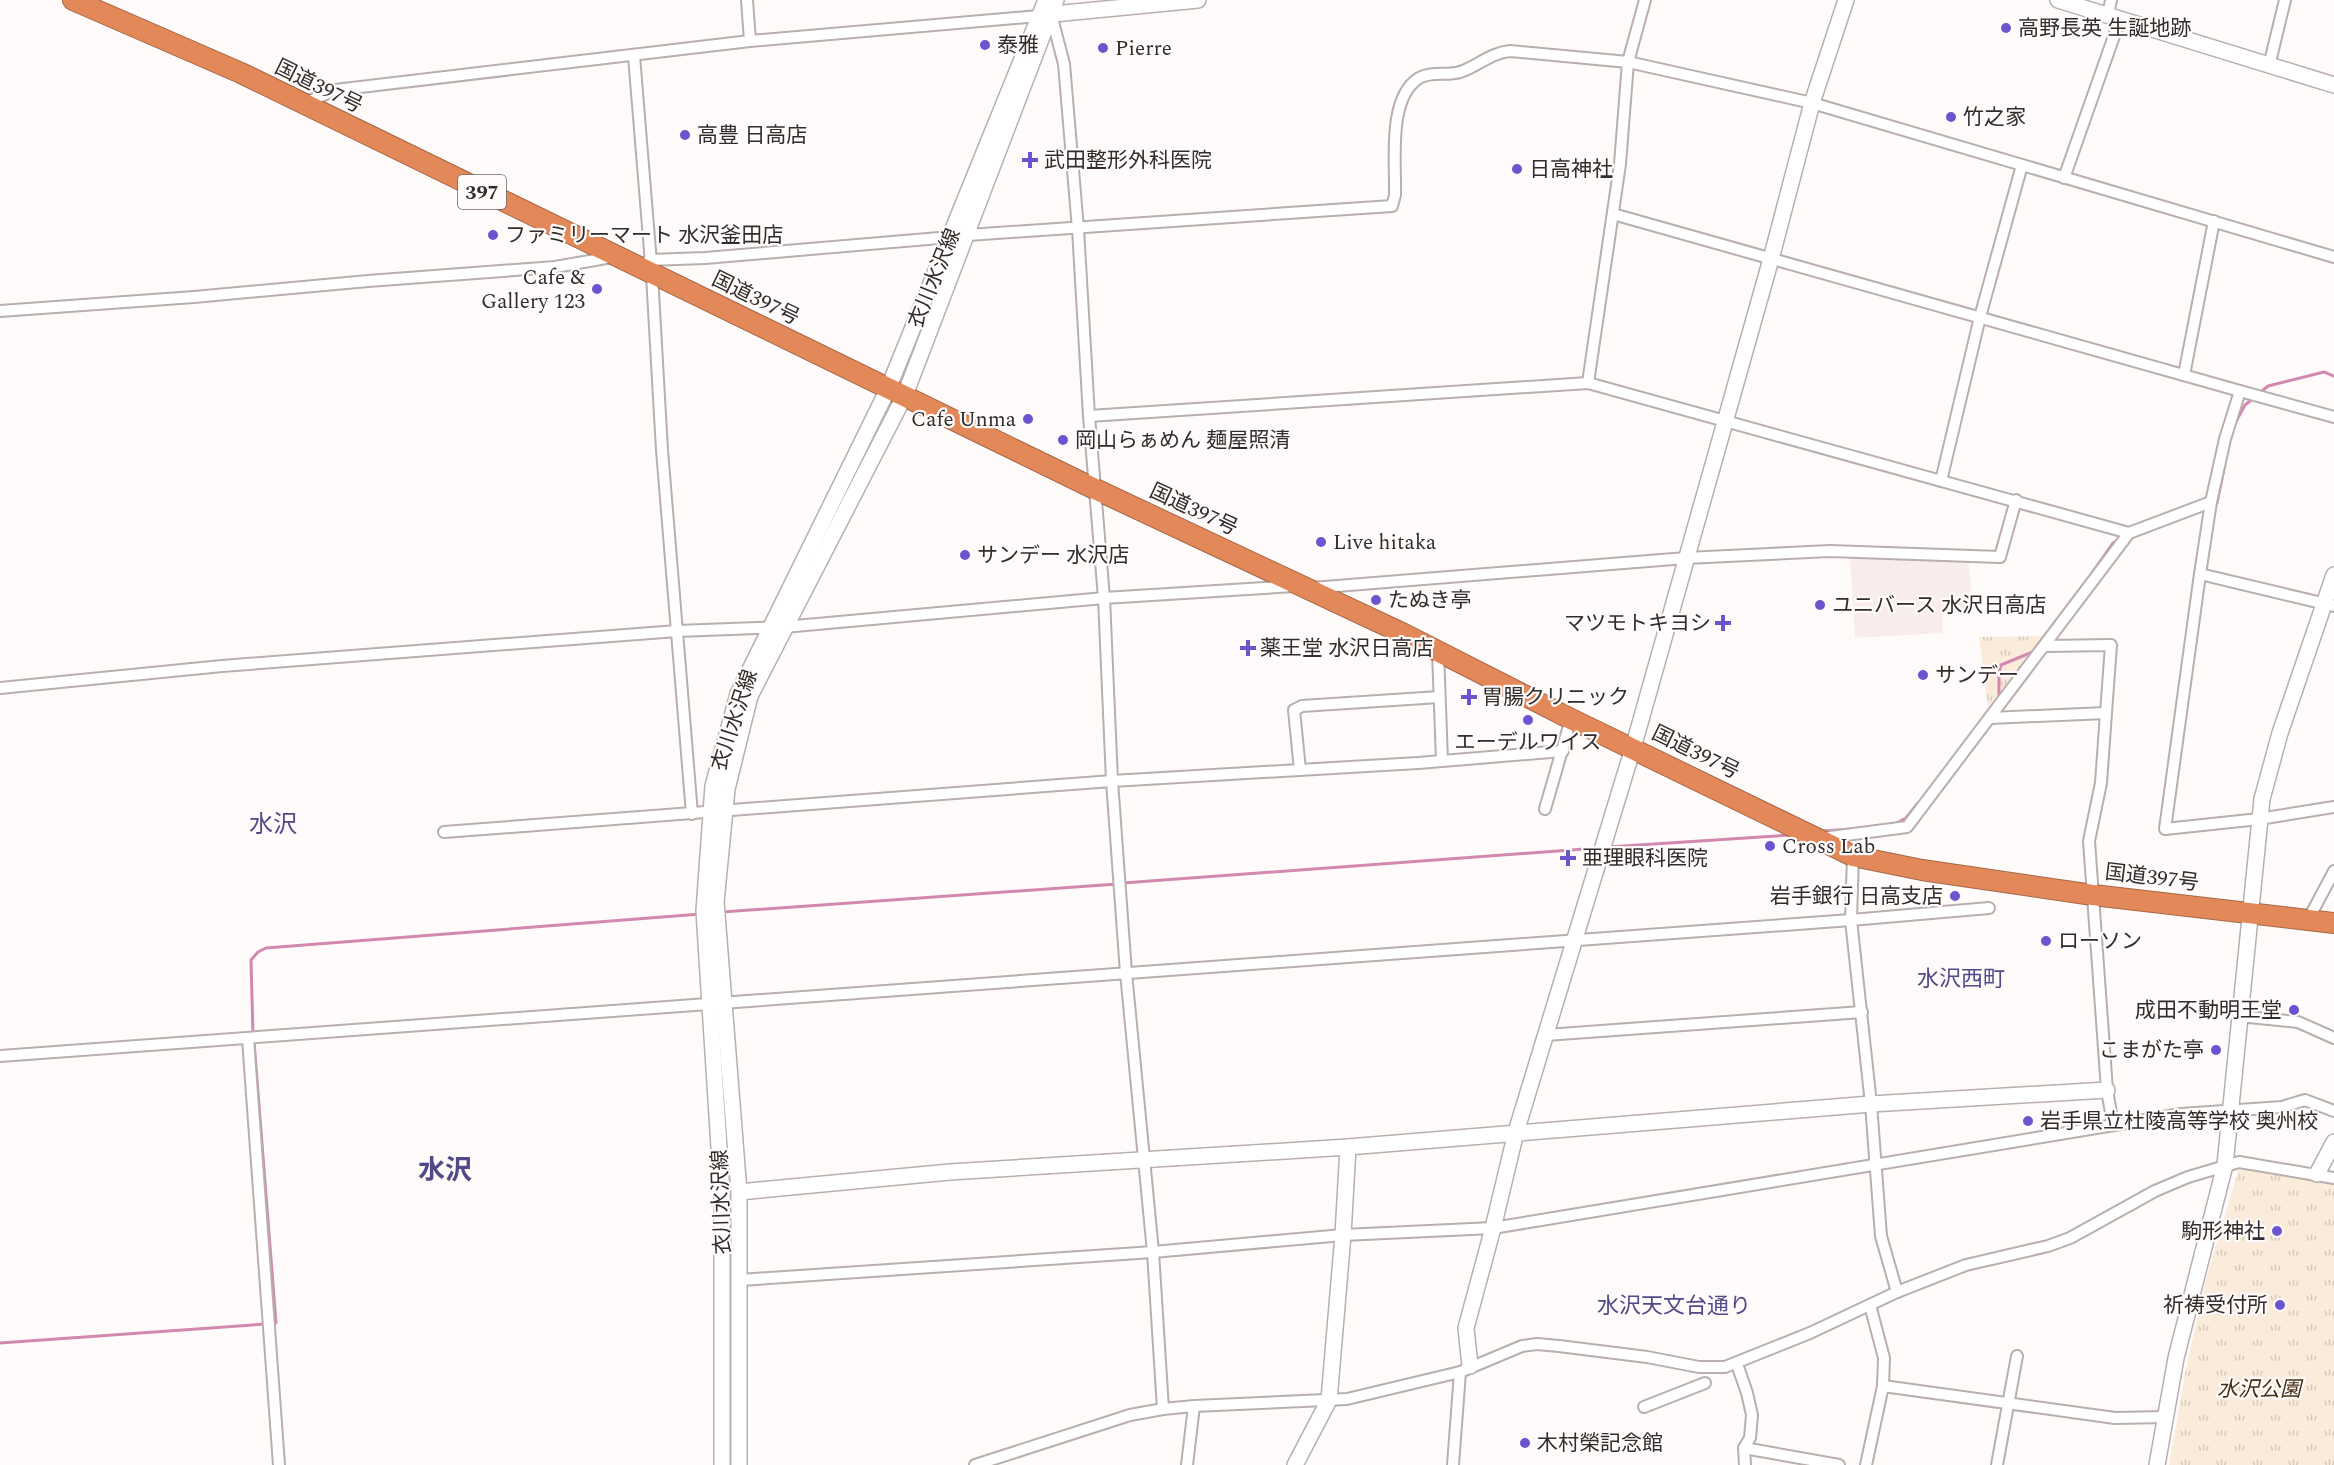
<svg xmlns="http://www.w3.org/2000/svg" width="2334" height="1465" viewBox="0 0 2334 1465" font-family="Spectral,'Noto Sans JP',serif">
<defs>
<pattern id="grass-tufts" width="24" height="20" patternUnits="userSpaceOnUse" patternTransform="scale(1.5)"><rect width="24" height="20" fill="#fbebdb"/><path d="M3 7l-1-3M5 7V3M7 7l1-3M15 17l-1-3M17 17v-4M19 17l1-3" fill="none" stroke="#d7cabc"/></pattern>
</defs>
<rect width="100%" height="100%" fill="#fffbfa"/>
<polygon fill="#f8edeb" points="1850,555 1968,560 1974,612 1942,613 1943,633 1855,638"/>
<g fill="url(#grass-tufts)">
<polygon points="2044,636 1988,707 1979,637"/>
<polygon points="2239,1168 2334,1183 2334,1465 2169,1465 2186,1369 2206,1279"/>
</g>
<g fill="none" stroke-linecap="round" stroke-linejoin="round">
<g stroke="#d288af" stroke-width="3">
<polyline points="2260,393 2268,386 2324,372 2334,376"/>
<polyline points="2234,425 2245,405 2255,397"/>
<polyline points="2213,505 2217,503 2225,464"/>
<polyline points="2130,538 2154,529"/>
<polyline points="2092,573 2113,543 2118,542"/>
<polyline points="1999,699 1999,673 2001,665 2035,651"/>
<polyline points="1895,824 1906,818 1918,803"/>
<polyline points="1823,831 1852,829"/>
<polyline points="1608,847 1790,835"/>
<polyline points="1123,883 1598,848"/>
<polyline points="722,912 1117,884"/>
<polyline points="253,1035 251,960 258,952 266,948 701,914"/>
<polyline points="254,1041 276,1323 271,1324"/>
<polyline points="0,1343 265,1324"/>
</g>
<defs>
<g id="street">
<polyline points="747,0 750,41"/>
<polyline points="1051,14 1064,64 1078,229 1089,416 1104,598 1112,781 1126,973 1153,1252 1163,1409"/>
<polyline points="2108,15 2111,0"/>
<polyline points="634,56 652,275 662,450 692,814"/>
<polyline points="2269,66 2285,0"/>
<polyline points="303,104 335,90 750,41 1039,16"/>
<polyline points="2064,178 2120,19"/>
<polyline points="1613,214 2240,391"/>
<path d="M968,235l424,-29 3,-11c1,-32 -8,-97 24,-117 12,-7 28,-2 41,-6 18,-6 30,-19 50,-21l118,11 184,41 522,154"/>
<polyline points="649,260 705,258 951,237"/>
<polyline points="0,311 194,297 368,281 555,267 612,257"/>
<polyline points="2184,375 2214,221"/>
<polyline points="1588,383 1620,164 1628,62 1645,0"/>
<polyline points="1089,416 1588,383 2129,533"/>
<polyline points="1941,481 1980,317 2022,165"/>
<polyline points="2200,574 2211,502"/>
<polyline points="1312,588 1686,558 1830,551 2000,557 2016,500"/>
<polyline points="2334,606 2200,574 2165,829 2259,819 2334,807"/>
<polyline points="2045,646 2111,645 2106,713"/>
<polyline points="1438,651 1442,761"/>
<polyline points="0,688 222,666 677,631 784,627 1104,598 1294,586"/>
<polyline points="1990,718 2106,713 2101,783 2089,841 2107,1090 2113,1124"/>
<polyline points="1300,770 1294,710 1302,706 1439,697"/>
<polyline points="1545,809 1571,719"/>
<polyline points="444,832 1112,781 1418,763 1563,751"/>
<polyline points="1823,838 1907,827 2129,533 2211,502 2225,439 2240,391 2334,417"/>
<polyline points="2308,920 2334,871"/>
<polyline points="2239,1016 2298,1022 2334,1038"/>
<polyline points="1546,1035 1862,1012"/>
<polyline points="248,1039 279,1465"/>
<polyline points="0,1056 1851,920 1853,856"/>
<polyline points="740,1280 1153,1252 1343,1235 1493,1228 2181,1114 2282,1107 2305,1100 2334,1111"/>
<polyline points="1897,1292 1881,1236 1871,1104 1851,920 1989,908"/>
<polyline points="1737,1364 1747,1393 1752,1415 1750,1438 1744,1448 1745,1465"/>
<polyline points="1883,1386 2115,1418 2166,1417"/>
<polyline points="1644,1407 1705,1383"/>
<polyline points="1744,1448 1839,1465"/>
<polyline points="975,1465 1130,1415 1163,1409 1194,1406 1347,1399 1460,1372 1522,1346 1537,1344 1559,1346 1647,1357 1699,1367 1725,1367 1810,1333 1897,1292 1966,1265 2048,1246 2070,1238 2155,1191 2188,1177 2239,1162 2334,1178"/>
<polyline points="1187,1465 1194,1406"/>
<polyline points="1453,1465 1460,1372"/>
<polyline points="1866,1465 1883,1386 1884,1358 1870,1305"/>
<polyline points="1997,1465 2017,1356"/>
</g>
<g id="secondary">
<polyline points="2058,0 2334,85"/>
<polyline points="1043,15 1198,0"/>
<polyline points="2317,1174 2334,1142"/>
<polyline points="739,1192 950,1172 1348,1147 1871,1104 2107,1090"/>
<polyline points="1470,1366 1466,1328 1493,1228 1516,1132 1633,748 1771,259 1812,103 1846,0"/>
<polyline points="722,1465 722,1194 704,911 713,786 738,694 888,389 1046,0"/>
<polyline points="739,1465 739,1192 716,902 727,789 750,696 905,395 1056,0"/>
<polyline points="1295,1465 1329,1400 1343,1235 1348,1147"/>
<polyline points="2157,1465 2176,1358 2225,1165 2262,799 2280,733 2334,575"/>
</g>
<polyline id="highway" points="73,0 241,73 1095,489 1404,634 1571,719 1853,856 1922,870 2093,895 2334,923"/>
</defs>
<use href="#street" stroke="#b8afae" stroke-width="14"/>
<use href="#secondary" stroke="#b8afae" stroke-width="18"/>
<use href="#highway" stroke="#a46849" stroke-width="22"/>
<use href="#street" stroke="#fff" stroke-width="10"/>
<use href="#secondary" stroke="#fff" stroke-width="15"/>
<use href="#highway" stroke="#e38859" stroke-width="20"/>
</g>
<g fill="#6b54ce" stroke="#fffbfa" stroke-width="2">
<circle cx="2006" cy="28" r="6"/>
<circle cx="985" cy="45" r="6"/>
<circle cx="1103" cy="48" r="6"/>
<circle cx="1951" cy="117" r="6"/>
<circle cx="685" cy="135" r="6"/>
<path d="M1027 151h6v6h6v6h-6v6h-6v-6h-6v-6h6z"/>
<circle cx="1517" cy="169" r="6"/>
<circle cx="493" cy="235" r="6"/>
<circle cx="597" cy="289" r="6"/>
<circle cx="1028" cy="419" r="6"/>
<circle cx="1063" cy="440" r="6"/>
<circle cx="1321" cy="542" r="6"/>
<circle cx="965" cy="555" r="6"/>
<circle cx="1376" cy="600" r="6"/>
<circle cx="1820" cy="605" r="6"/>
<path d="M1720 614h6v6h6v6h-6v6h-6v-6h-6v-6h6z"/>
<path d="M1245 639h6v6h6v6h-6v6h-6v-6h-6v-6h6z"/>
<circle cx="1923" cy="675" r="6"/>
<path d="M1466 688h6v6h6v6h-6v6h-6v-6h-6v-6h6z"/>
<circle cx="1528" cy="720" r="6"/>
<circle cx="1770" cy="846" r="6"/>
<path d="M1565 849h6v6h6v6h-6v6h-6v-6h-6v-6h6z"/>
<circle cx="1955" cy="896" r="6"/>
<circle cx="2046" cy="941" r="6"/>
<circle cx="2294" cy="1010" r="6"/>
<circle cx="2216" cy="1050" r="6"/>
<circle cx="2028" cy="1121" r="6"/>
<circle cx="2277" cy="1231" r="6"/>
<circle cx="2280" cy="1305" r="6"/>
<circle cx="1525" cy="1443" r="6"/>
</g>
<g text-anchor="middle" stroke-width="4.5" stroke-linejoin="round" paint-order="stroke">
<rect fill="#fffbfa" stroke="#6e6b6a" stroke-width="1.5" x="458" y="175" width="48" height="34" rx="4.5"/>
<g font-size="20" font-weight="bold" fill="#302d2c">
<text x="482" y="199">397</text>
</g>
<g font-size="21" fill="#302d2c" stroke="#fffbfa" text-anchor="start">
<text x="2018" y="35">高野長英 生誕地跡</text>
<text x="997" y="52">泰雅</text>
<text x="1115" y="55">Pierre</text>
<text x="1963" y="124">竹之家</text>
<text x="697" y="142">高豊 日高店</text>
<text x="1044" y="167">武田整形外科医院</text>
<text x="1529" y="176">日高神社</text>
<text x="505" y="242">ファミリーマート 水沢釜田店</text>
<text x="585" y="284" text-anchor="end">Cafe &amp;<tspan x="585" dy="24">Gallery 123</tspan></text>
<text x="1016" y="426" text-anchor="end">Cafe Unma</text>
<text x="1075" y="447">岡山らぁめん 麺屋照清</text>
<text x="1333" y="549">Live hitaka</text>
<text x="977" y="562">サンデー 水沢店</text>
<text x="1388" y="607">たぬき亭</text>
<text x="1832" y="612">ユニバース 水沢日高店</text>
<text x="1711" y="630" text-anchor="end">マツモトキヨシ</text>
<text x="1260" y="655">薬王堂 水沢日高店</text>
<text x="1935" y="682">サンデー</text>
<text x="1482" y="704">胃腸クリニック</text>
<text x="1528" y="749" text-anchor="middle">エーデルワイス</text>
<text x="1782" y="853">Cross Lab</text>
<text x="1582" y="865">亜理眼科医院</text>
<text x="1943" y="903" text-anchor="end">岩手銀行 日高支店</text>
<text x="2058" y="948">ローソン</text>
<text x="2282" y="1017" text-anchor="end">成田不動明王堂</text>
<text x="2204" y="1057" text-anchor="end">こまがた亭</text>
<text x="2040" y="1128">岩手県立杜陵高等学校 奥州校</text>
<text x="2265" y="1238" text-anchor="end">駒形神社</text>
<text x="2268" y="1312" text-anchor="end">祈祷受付所</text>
<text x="1537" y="1450">木村榮記念館</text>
</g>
<g font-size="21" fill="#302d2c" stroke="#fffbfa">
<text transform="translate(319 86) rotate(26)" y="7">国道397号</text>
<text transform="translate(934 278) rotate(-68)" y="7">衣川水沢線</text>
<text transform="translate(756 298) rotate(26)" y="7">国道397号</text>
<text transform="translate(1194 509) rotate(25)" y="7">国道397号</text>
<text transform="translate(734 720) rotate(-72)" y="7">衣川水沢線</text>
<text transform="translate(1696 752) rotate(26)" y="7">国道397号</text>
<text transform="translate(2152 877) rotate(7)" y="7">国道397号</text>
<text transform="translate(721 1202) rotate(-92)" y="7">衣川水沢線</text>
</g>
<g font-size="21" font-style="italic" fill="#472f14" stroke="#fffbfa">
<text x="2259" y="1396">水沢公園</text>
</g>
<g font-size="22" fill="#524a88" stroke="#fffbfa">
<text x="1961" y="986">水沢西町</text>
<text x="1674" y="1313">水沢天文台通り</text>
</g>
<g font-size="24" fill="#524a88" stroke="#fffbfa">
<text x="273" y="832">水沢</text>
</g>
<g font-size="27" font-weight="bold" fill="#524a88" stroke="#fffbfa">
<text x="445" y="1179">水沢</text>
</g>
</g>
</svg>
